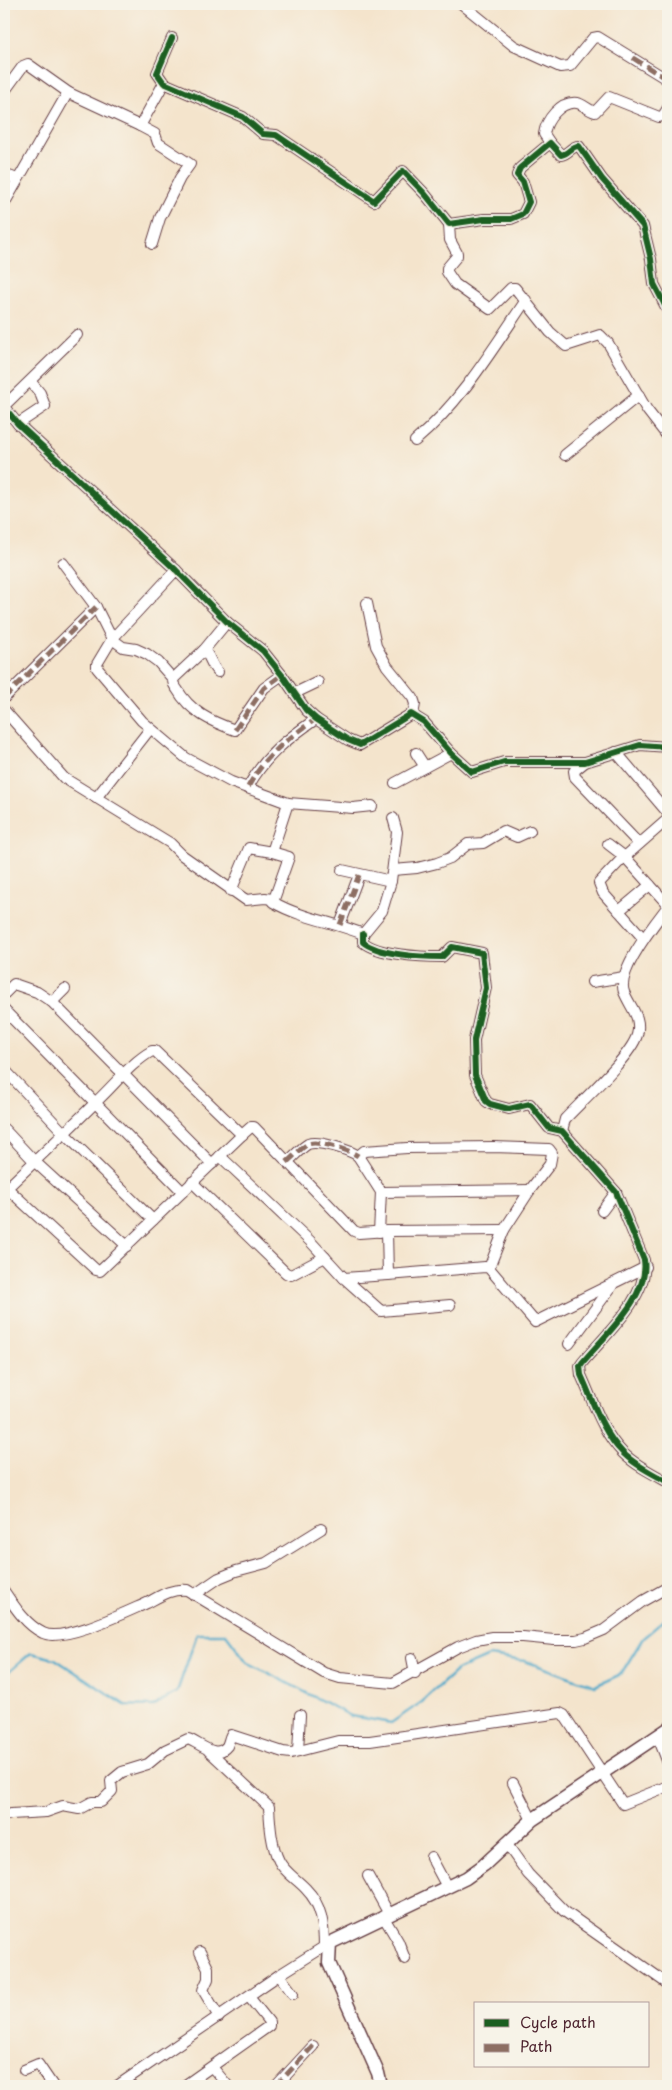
<svg xmlns="http://www.w3.org/2000/svg" width="672" height="2090" viewBox="0 0 672 2090" font-family="'Playpen Sans',sans-serif">
<rect width="100%" height="100%" fill="#f7f3e8"/>
<filter id="ink" filterUnits="userSpaceOnUse"><feTurbulence type="fractalNoise" baseFrequency=".02" numOctaves="2"/><feDisplacementMap in="SourceGraphic" scale="10" xChannelSelector="R" yChannelSelector="G"/><feConvolveMatrix kernelMatrix="1 2 1 2 8 2 1 2 1" color-interpolation-filters="sRGB"/></filter>
<filter id="wash" filterUnits="userSpaceOnUse"><feTurbulence type="fractalNoise" baseFrequency=".0096" numOctaves="4" result="noise"/><feDisplacementMap in="SourceGraphic" scale="20" xChannelSelector="R" yChannelSelector="G"/><feGaussianBlur stdDeviation="1.12" result="paint"/><feColorMatrix in="noise" values="0 0 0 0 0 0 0 0 0 0 0 0 0 0 0 0 0 1.4 0 .05"/><feComposite in="paint" operator="in"/></filter>
<g filter="url(#wash)">
<rect width="100%" height="100%" fill="#f4e4cc"/>
<g fill="none" stroke-linecap="round" stroke-linejoin="round">
<polyline stroke="#4ca9ca" stroke-width="2.5" points="4,1676 31,1653 55,1659 125,1705 153,1706 177,1692 197,1634 226,1634 247,1662 351,1716 391,1723 422,1702 457,1670 489,1656 525,1661 595,1686 621,1674 643,1638 668,1617"/>
</g>
</g>
<g filter="url(#ink)">
<g fill="none" stroke-linecap="round" stroke-linejoin="round">
<defs>
<g id="minor">
<polyline points="462,4 514,46 560,67 570,66 593,38 598,37 668,80"/>
<path d="M172,38l-15,35 7,10 79,34 20,17 13,1 98,66 29,-30 22,23 24,30 35,-5h27l12,-5 6,-12 -6,-20 -6,-7 3,-7 30,-25 11,12c8,-1 11,-10 18,-9l23,33 41,47 8,33 3,25 14,27"/>
<polyline points="4,92 23,66 28,64 69,93"/>
<polyline points="140,126 155,134 158,143 190,164 180,178 160,218 152,244"/>
<path d="M550,143l-6,-9c2,-14 16,-33 33,-31 6,1 11,7 18,9l14,-15 50,20 4,-1 5,-8"/>
<polyline points="4,174 17,179"/>
<polyline points="4,204 67,94 69,93 140,126 164,83"/>
<polyline points="449,224 450,240 457,253 457,256 447,268 447,272 455,284 490,309 511,288 515,288 550,332 566,346 600,335 608,343 647,410 668,437"/>
<polyline points="4,406 77,335"/>
<polyline points="4,407 18,424 176,570 227,622 263,651 282,675 306,710 316,719 348,740 360,745 411,714 424,722 451,753 472,772 504,762 585,762 640,745 668,747"/>
<polyline points="18,424 45,406 40,393 31,382"/>
<path d="M415,441c46,-39 77,-91 111,-141"/>
<polyline points="565,455 639,395"/>
<polyline points="63,563 96,607 112,639 123,647 136,649 147,654 158,662 173,679 204,650 227,622"/>
<polyline points="176,570 112,639 97,664 97,668 142,721 186,758 231,782 288,803 272,852 249,848 231,891"/>
<polyline points="367,603 376,646 387,666 413,698 415,704 413,715"/>
<path d="M204,650c7,7 7,16 14,22"/>
<path d="M173,679c0,5 1,6 4,10 13,23 35,33 58,41l29,-42 18,-13"/>
<polyline points="295,693 318,682"/>
<polyline points="4,698 96,607"/>
<polyline points="4,710 64,778 170,843 182,855 246,900 265,898 272,899"/>
<polyline points="616,752 668,813"/>
<polyline points="416,753 425,767"/>
<polyline points="585,762 574,771 575,777 639,844"/>
<polyline points="395,783 451,753"/>
<path d="M248,787c17,-31 39,-48 68,-68"/>
<polyline points="96,798 150,729"/>
<polyline points="288,803 353,808 372,806"/>
<polyline points="608,844 625,857 668,905"/>
<path d="M272,852l17,5 -16,45c27,16 61,20 90,32l19,-23 9,-30"/>
<polyline points="342,870 391,881 397,832 393,818"/>
<polyline points="393,870 417,868 437,863 450,858 468,844 483,843 503,831 517,837 530,831"/>
<polyline points="619,911 650,885"/>
<polyline points="340,925 359,875"/>
<path d="M363,934v8c15,13 59,15 79,15l10,-10 30,6 4,35 -12,52 1,35 11,26 4,3 19,5 21,-5 19,24 13,3 54,61 28,68c6,36 -40,76 -62,103l-2,3 1,9c12,26 21,57 42,78 12,12 30,21 45,29"/>
<polyline points="643,938 603,893 599,883 620,861 668,819"/>
<polyline points="592,982 624,977"/>
<polyline points="4,994 14,984 37,992 52,1002 212,1164"/>
<polyline points="52,1002 65,989"/>
<polyline points="4,1010 182,1191"/>
<polyline points="4,1069 64,1133 153,1220"/>
<polyline points="4,1129 34,1161 127,1246"/>
<path d="M562,1131l3,-12c18,-19 66,-63 72,-84 5,-18 -7,-28 -13,-43 -8,-21 32,-70 44,-86"/>
<polyline points="242,1135 251,1127 254,1127 354,1231 359,1233 387,1231 504,1230"/>
<polyline points="220,1156 310,1241 344,1278 388,1275"/>
<path d="M287,1162c6,-5 14,-14 21,-18 10,-4 42,6 50,12"/>
<polyline points="192,1182 286,1273 291,1275 325,1257"/>
<path d="M4,1185l3,3 89,82 4,1 142,-136 -87,-84h-3c-20,11 -37,33 -54,49 -30,30 -61,59 -91,88l-3,3"/>
<polyline points="381,1192 530,1190"/>
<polyline points="602,1211 616,1192"/>
<polyline points="387,1231 388,1275 485,1267 489,1268 535,1322 646,1267"/>
<polyline points="379,1232 381,1192 358,1156 364,1151 407,1148 493,1147 549,1149 552,1153 550,1164 530,1190 504,1230 489,1268"/>
<polyline points="344,1278 381,1311 450,1305"/>
<polyline points="569,1344 612,1286"/>
<path d="M4,1591c10,15 22,34 39,42 20,10 83,-21 104,-30 13,-7 25,-15 40,-13l137,83 16,5 53,5 65,-36 18,-7 16,-3h31l31,3h22l9,-2 19,-8 39,-29 25,-14"/>
<polyline points="194,1595 219,1578 236,1571 266,1563 321,1529"/>
<polyline points="412,1658 415,1673"/>
<polyline points="658,1737 668,1763"/>
<path d="M209,1751l60,56c1,17 2,38 10,54 6,12 18,18 27,28 16,16 18,36 18,58"/>
<polyline points="298,1751 300,1715"/>
<polyline points="513,1783 532,1820"/>
<path d="M4,1816l7,-2 35,-2 17,-6 16,3 13,-7h9l11,-11 -1,-10 11,-9 26,-8 17,-14 23,-11c12,4 28,21 39,7 2,-4 2,-7 4,-11l52,17 8,1 47,-12h32l190,-28 4,2 59,89 45,-18"/>
<polyline points="506,1843 528,1874 564,1911 668,1984"/>
<polyline points="431,1857 447,1887"/>
<polyline points="368,1876 389,1914"/>
<polyline points="383,1916 398,1941 405,1959"/>
<polyline points="200,1952 208,1968 208,1979 203,1990 219,2017"/>
<polyline points="279,1975 293,1994"/>
<polyline points="212,2067 228,2086"/>
<polyline points="24,2070 38,2064 53,2086"/>
<polyline points="117,2086 279,1975 330,1943"/>
<polyline points="184,2086 269,2026 269,2022 249,1997"/>
<polyline points="276,2086 313,2046"/>
</g>
<polyline id="tertiary" points="381,2086 378,2073 329,1963 330,1943 466,1878 484,1865 532,1820 668,1729"/>
</defs>
<use href="#minor" stroke="#643d43" stroke-width="12"/>
<use href="#tertiary" stroke="#643d43" stroke-width="15"/>
<use href="#minor" stroke="#fff" stroke-width="10"/>
<use href="#tertiary" stroke="#fff" stroke-width="12"/>
<g stroke="#8d6e63" stroke-width="5" stroke-dasharray="10 5" stroke-linecap="butt">
<polyline points="633,58 668,80"/>
<polyline points="4,698 96,607"/>
<polyline points="235,730 264,688 282,675"/>
<path d="M248,787c17,-31 39,-48 68,-68"/>
<polyline points="340,925 359,875"/>
<path d="M287,1162c6,-5 14,-14 21,-18 10,-4 42,6 50,12"/>
<polyline points="276,2086 313,2046"/>
</g>
<defs>
<g id="cycleway">
<path d="M172,38l-15,35 7,10 79,34 20,17 13,1 98,66 29,-30 22,23 24,30 35,-5h27l12,-5 6,-12 -6,-20 -6,-7 3,-7 30,-25 11,12c8,-1 11,-10 18,-9l23,33 41,47 8,33 3,25 14,27"/>
<polyline points="4,407 18,424 176,570 227,622 263,651 282,675 306,710 316,719 348,740 360,745 411,714 424,722 451,753 472,772 504,762 585,762 640,745 668,747"/>
<path d="M363,934v8c15,13 59,15 79,15l10,-10 30,6 4,35 -12,52 1,35 11,26 4,3 19,5 21,-5 19,24 13,3 54,61 28,68c6,36 -40,76 -62,103l-2,3 1,9c12,26 21,57 42,78 12,12 30,21 45,29"/>
</g>
</defs>
<use href="#cycleway" stroke="#f7f3e8" stroke-width="9"/>
<use href="#cycleway" stroke="#1b5e20" stroke-width="6"/>
</g>
</g>
<rect width="672" height="2090" fill="none" stroke="#f7f3e8" stroke-width="20"/>
<rect x="474" y="2002" width="175" height="65" fill="#f7f3e8" stroke="#b29e9c"/>
<rect x="484" y="2019" width="25" height="8" fill="#1b5e20" stroke="#b29e9c"/>
<text x="520" y="2028" font-size="15" fill="#4a1f2b">Cycle path</text>
<rect x="484" y="2044" width="25" height="8" fill="#8d6e63" stroke="#b29e9c"/>
<text x="520" y="2052" font-size="15" fill="#4a1f2b">Path</text>
</svg>
